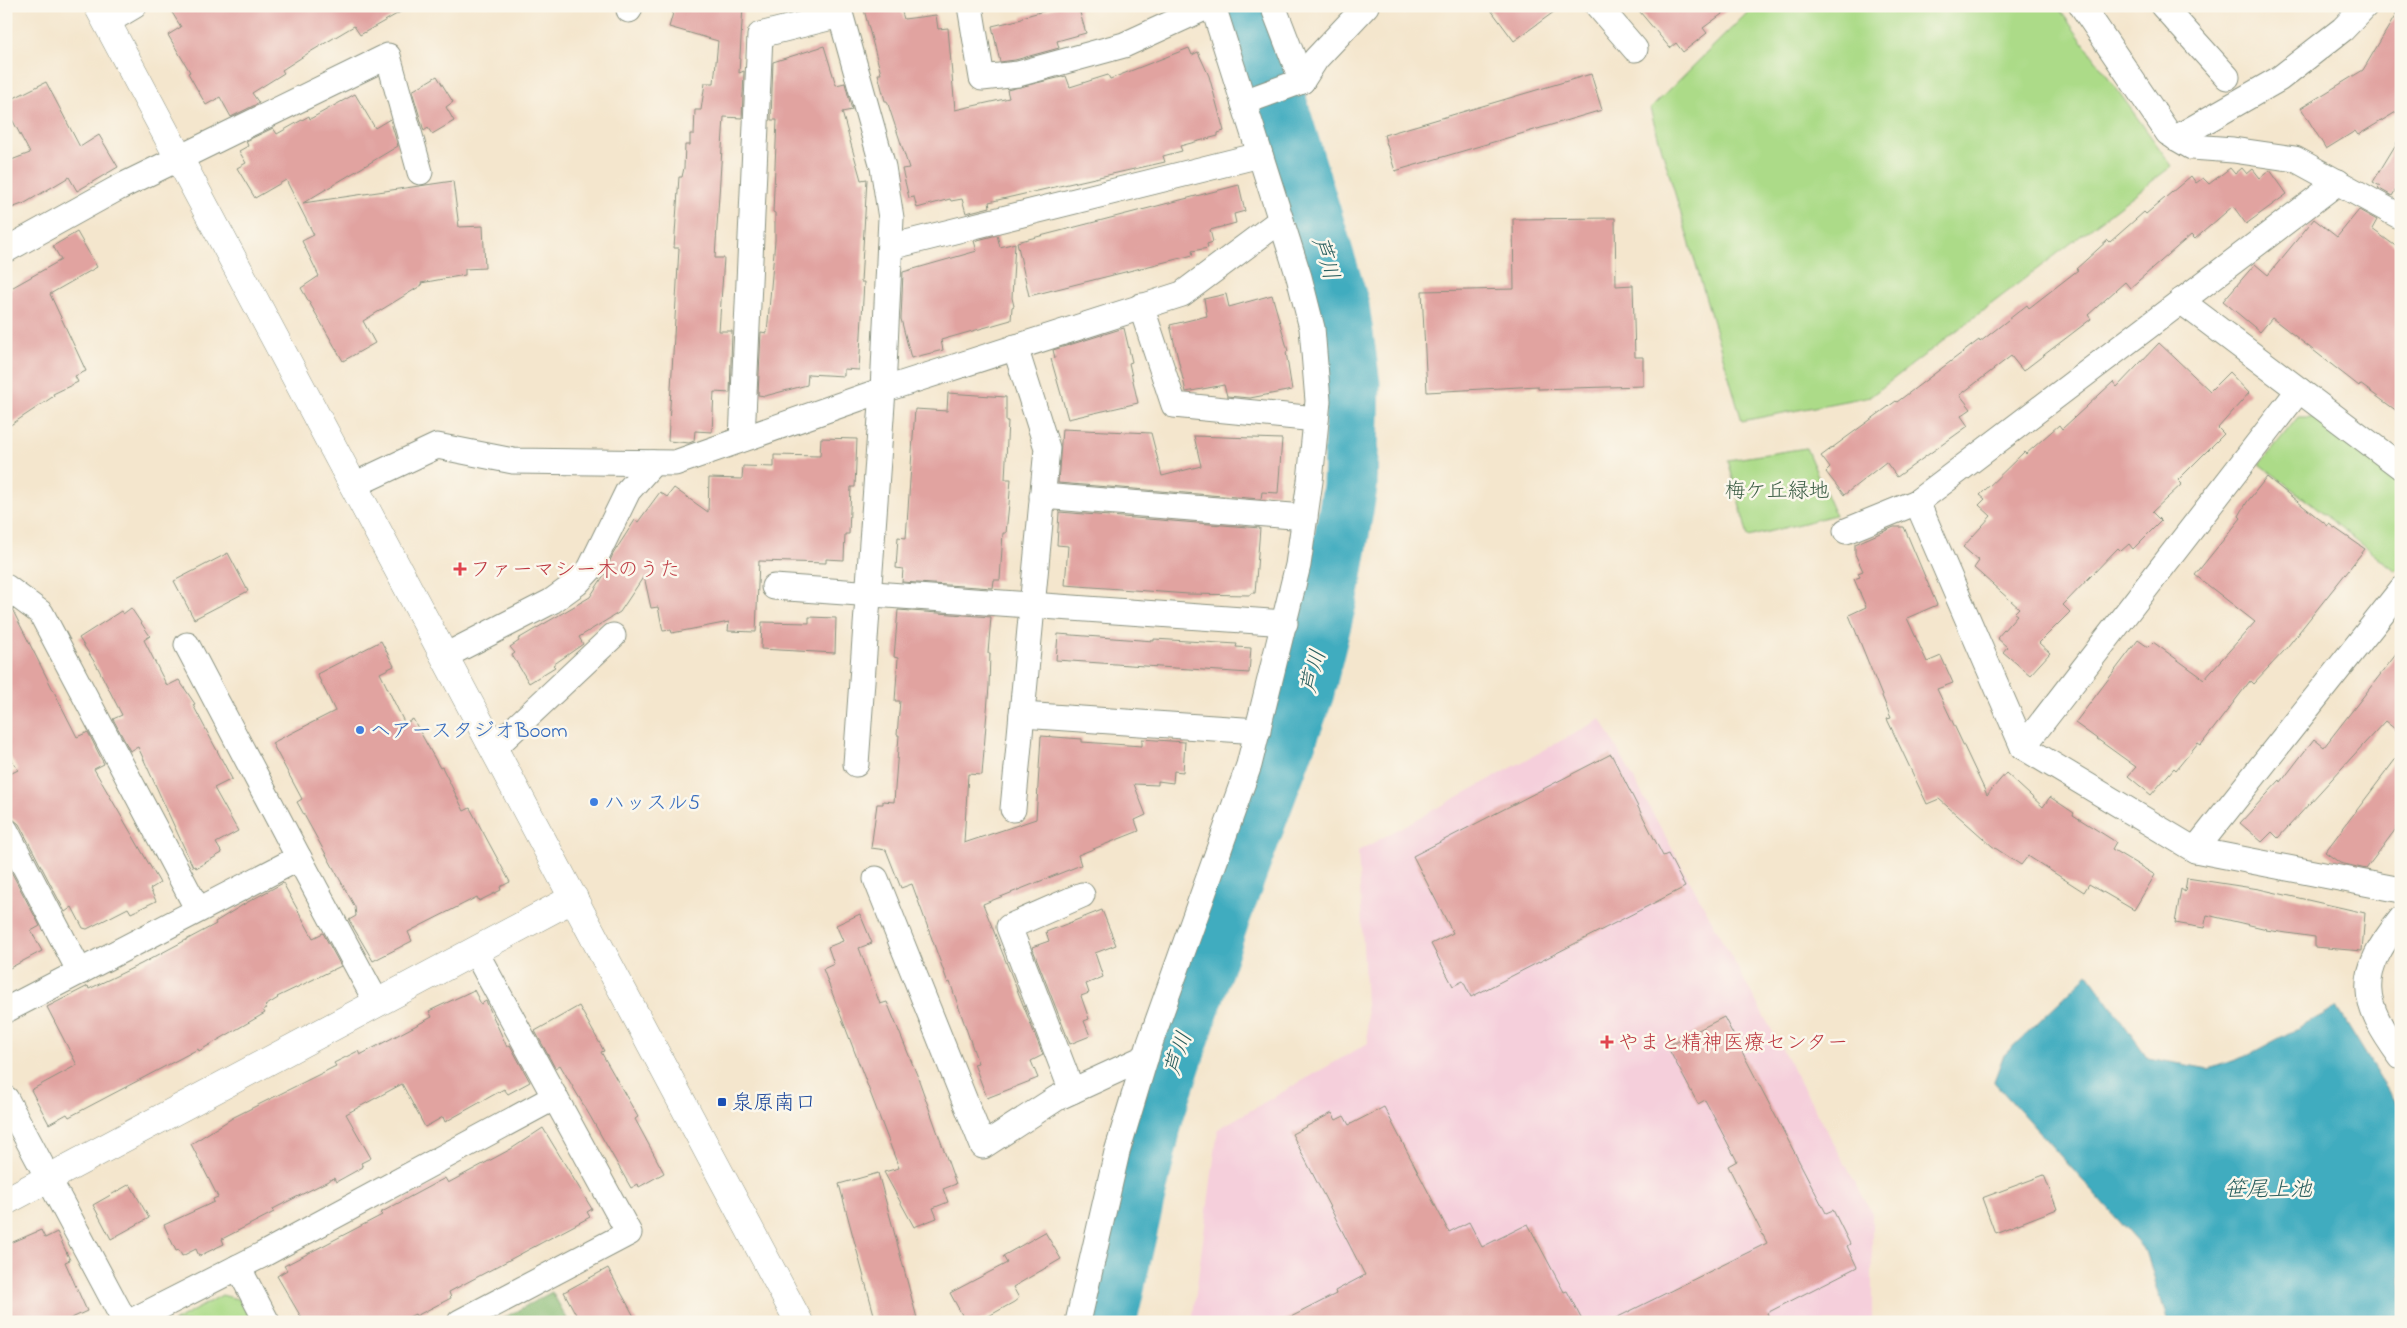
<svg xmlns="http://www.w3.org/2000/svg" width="2407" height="1328" viewBox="0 0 2407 1328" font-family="'Indie Flower','Klee One',sans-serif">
<rect width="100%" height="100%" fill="#fbf7ec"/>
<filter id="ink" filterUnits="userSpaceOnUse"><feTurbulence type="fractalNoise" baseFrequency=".02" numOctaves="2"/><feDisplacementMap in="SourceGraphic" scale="10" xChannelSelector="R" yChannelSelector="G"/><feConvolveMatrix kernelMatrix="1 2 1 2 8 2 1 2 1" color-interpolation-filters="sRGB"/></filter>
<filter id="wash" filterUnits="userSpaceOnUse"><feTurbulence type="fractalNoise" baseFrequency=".0096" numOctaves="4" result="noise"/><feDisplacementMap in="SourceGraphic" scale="20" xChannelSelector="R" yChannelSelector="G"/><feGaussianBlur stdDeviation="1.12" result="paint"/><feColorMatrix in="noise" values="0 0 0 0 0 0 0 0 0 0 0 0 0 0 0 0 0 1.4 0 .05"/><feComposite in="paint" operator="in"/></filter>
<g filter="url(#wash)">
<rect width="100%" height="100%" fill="#f4e6cd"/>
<polygon fill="#f5cfdb" points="1601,719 1872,1213 1872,1322 1192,1322 1218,1129 1368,1043 1358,851"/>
<g fill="#acdb88" stroke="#668c5e">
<polygon points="1754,6 2057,6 2172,166 1871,396 1742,421 1650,109"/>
<polygon points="2298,417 2318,417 2401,483 2401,565 2396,571 2260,464"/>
<polygon points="1806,448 1835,515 1748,537 1728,460"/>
<polygon points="222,1295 241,1300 253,1322 173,1322"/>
</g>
<polygon fill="#89bb74" stroke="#547c54" points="552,1292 569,1322 496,1322"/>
<polygon fill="#40acbf" stroke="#30747a" points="2088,974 2148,1058 2209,1069 2246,1056 2337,1007 2401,1112 2401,1322 2168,1322 2146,1251 1994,1082 2004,1055"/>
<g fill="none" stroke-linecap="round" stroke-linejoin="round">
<polyline stroke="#40acbf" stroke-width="55" points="1109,1322 1157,1113 1222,919 1307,692 1333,587 1350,487 1353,384 1342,306 1250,6"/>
</g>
<g id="blocks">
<g fill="#e1a3a0">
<polygon points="168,6 411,6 360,35 354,26 310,52 282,70 284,73 252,93 259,103 231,117 220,97 206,105 188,73 190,72 168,35 181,27"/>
<polygon points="675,6 743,6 739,73 744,71 742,118 724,117 715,258 724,258 719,331 732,331 730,393 714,392 712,432 695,431 694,441 689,443 668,441 679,248 674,248 679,177 682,177 684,168 685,145 690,145 690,134 694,134 695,110 701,110 705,83 714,83 718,41 669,27"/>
<polygon points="863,6 900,6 904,19 936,15 938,29 948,28 955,110 1009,98 1007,90 1066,76 1070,87 1108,75 1110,79 1189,48 1192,55 1198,52 1209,76 1224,131 1218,133 1218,136 1180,146 1182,151 1163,156 1165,162 989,202 990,207 966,213 962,199 951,201 950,199 917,208 914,197 909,198 902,169 909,168 887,101 885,101 878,74 881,74"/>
<polygon points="1062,6 1078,6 1086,33 1057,41 1059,48 1015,60 1000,62 992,26 1022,19 1022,17"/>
<polygon points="1488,6 1562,6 1514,41"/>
<polygon points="1635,6 1733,6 1703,28 1707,33 1683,52 1676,43 1670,48"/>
<polygon points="2401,6 2401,109 2358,135 2355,131 2326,149 2301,108 2363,70"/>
<polygon points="824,46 836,85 845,83 852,110 842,112 861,180 867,179 861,282 864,282 859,370 844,369 844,376 808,374 807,385 765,396 758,395 761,332 767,333 775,240 775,213 773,212 777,120 771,120 773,62"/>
<polygon points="1591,74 1602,110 1395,171 1384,135"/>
<polygon points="437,76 453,102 446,107 454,121 432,134 428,128 424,131 412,91"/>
<polygon points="46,82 80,147 99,135 118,167 77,191 69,177 25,203 6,210 6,162 30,153 6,108 6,102"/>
<polygon points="355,94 375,128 390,119 398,146 303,203 453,181 459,227 483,226 485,268 465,269 465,275 421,283 422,285 363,321 375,343 343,361 301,288 319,276 302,241 314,235 286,180 255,198 237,168 246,163 239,151 248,146 246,141 273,128 277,134 309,116 310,119"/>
<polygon points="2401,136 2401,181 2392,196 2378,188 2380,186 2373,182"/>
<polygon points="2230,168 2235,174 2242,168 2247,174 2253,169 2260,178 2270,170 2287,194 2246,224 2233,206 2195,239 2191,235 2130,288 2125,282 2088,315 2091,319 2023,371 2011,356 1960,395 1971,409 1961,416 1968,426 1897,477 1886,462 1844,495 1826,472 1830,468 1821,456 1896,401 1897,402 1979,340 1980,342 2027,305 2029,308 2078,270 2076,269 2108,240 2110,242 2144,212 2146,214 2191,176 2196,183 2203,178 2209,184"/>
<polygon points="1239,185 1245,211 1234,214 1236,223 1210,230 1213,242 1207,244 1208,248 1192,251 1193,255 1029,296 1017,242"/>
<polygon points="2359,210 2377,220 2372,229 2401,250 2401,414 2360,384 2359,386 2272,318 2260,332 2223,301 2255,264 2268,275 2314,219 2337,237"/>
<polygon points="1615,218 1616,286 1633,285 1635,357 1643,357 1643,386 1538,389 1538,386 1427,392 1422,291 1514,289 1513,219"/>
<polygon points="77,232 97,267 50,294 86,371 75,376 78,382 53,394 54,396 6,428 6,291 61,260 53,246"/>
<polygon points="997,235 1000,247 1015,243 1012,298 1014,306 1012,307 1011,320 941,340 943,350 911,358 901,319 903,272 977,251 974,241"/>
<polygon points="1226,294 1229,307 1272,295 1288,351 1286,352 1292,390 1250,398 1227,396 1224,385 1186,392 1170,325 1207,316 1204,299"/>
<polygon points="1124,328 1132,362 1129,363 1138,403 1068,419 1051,359 1055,358 1053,350"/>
<polygon points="2159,343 2210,391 2229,372 2249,393 2218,428 2224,434 2178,480 2182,484 2152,512 2161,521 2133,549 2129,544 2121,551 2118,548 2063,605 2070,612 2039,643 2050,653 2030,675 2003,652 2007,647 1997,638 2017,615 2014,613 2019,608 1974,568 1979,561 1963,547 1991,516 1979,505 1985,499 1980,495 2024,452 2026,454 2059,425 2062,429 2113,382 2117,387"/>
<polygon points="948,393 1006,397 1006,421 1008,421 1005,479 1011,479 1009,504 1006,533 1003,533 1000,580 994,580 993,588 902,582 903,569 896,568 898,537 906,538 915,409 947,411"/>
<polygon points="1062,429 1151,433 1162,476 1201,466 1194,436 1282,439 1278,493 1262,492 1261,499 1058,483"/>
<polygon points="821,438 857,439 855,487 851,487 849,534 845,534 844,560 826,559 826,563 759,561 756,632 728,631 729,622 672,633 671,630 663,631 658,607 651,608 644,576 620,612 579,637 583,644 553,665 555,667 529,683 512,655 515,653 510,647 519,641 518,639 590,597 611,564 609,563 613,554 635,520 638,522 660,492 667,497 674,488 708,512 709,478 742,479 743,466 774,467 774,455 820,456"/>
<polygon points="2267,477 2328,526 2329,524 2365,549 2284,651 2253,684 2250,681 2201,745 2198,743 2176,770 2174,768 2151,795 2128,776 2136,767 2075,723 2138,640 2148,647 2153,642 2204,679 2255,622 2195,575 2241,518 2239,516 2247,502"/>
<polygon points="1059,512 1260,528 1255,593 1251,593 1250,595 1188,594 1065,585 1068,546 1057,545"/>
<polygon points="1894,527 1904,527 1937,605 1907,618 1927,662 1941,656 1953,683 1937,689 1987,795 2006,773 2043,807 2050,797 2074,813 2073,815 2116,842 2112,849 2155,875 2134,910 2089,884 2084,892 2028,856 2021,865 1992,846 1939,799 1927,804 1887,719 1891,718 1849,615 1866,607 1854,579 1860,577 1858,573 1863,571 1855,554 1855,544"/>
<polygon points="228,553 248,591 194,619 174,581"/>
<polygon points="6,605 12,609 77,737 88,732 104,764 94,769 160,883 150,889 156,901 131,913 128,908 87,929 83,928 72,907 65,912 19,824 13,819 6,817 6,776 18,770 6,750"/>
<polygon points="131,608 150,636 144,640 167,686 179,680 195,704 193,705 232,779 214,788 238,831 216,843 222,853 196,868 195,866 193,867 138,747 130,751 113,719 122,715 97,666 79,638 121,611 123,614"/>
<polygon points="898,610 991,617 988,653 990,653 989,686 982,775 968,774 964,843 1036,819 1041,736 1082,739 1082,742 1142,746 1142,739 1185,742 1183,772 1174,771 1173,783 1158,781 1158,785 1134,784 1146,815 1135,820 1139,831 1078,855 1081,865 983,904 1043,1055 1031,1061 1038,1078 987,1098 974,1064 978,1063 950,982 948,983 912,884 901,888 886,850 871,848 877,804 883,804 883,801 894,802 899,735 897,735 900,701 895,701 898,658 894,657"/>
<polygon points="809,617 836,618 835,653 761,649 762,622 809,623"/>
<polygon points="1058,634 1154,641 1154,639 1237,644 1236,647 1251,648 1249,673 1056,660"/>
<polygon points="381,641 394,666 380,673 405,724 413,719 440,768 442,767 464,811 470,808 510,882 500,887 501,890 479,901 477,897 408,932 412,941 373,961 349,920 356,916 355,907 297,802 302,799 272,743 335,711 317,674"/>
<polygon points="2401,648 2401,734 2385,721 2278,838 2272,832 2262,842 2240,823 2280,780 2281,782 2314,739 2324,747"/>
<polygon points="2401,752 2401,822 2366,869 2340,863 2325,852"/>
<polygon points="1611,754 1663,856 1668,854 1685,887 1471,997 1463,981 1453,986 1431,944 1453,933 1413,856"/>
<polygon points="6,862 40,926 31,931 42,951 6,970"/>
<polygon points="2187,878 2259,889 2365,913 2362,951 2315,947 2315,937 2266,930 2267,929 2207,915 2204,928 2175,923 2181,889 2185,892"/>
<polygon points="283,883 313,938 323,933 341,966 277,997 278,998 265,1006 267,1008 263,1010 265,1013 199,1051 198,1049 69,1117 67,1114 49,1124 31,1090 77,1065 47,1007 88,986 89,989 141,964 216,924 215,922 246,903"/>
<polygon points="1102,910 1116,945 1095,953 1103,977 1086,984 1089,993 1081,996 1089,1019 1084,1021 1090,1036 1070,1044 1032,947 1049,941 1046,932"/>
<polygon points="860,914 872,943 859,948 880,1004 887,1002 917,1075 956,1184 943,1189 948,1202 933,1208 937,1218 914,1227 884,1172 899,1168 823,969 834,964 828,947 843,941 836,925"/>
<polygon points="474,990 481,1004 486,1001 507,1047 510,1045 530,1082 508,1094 504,1089 445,1122 443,1117 425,1127 402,1084 346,1114 371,1158 361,1163 363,1167 336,1182 334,1178 273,1209 274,1212 222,1239 224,1244 199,1256 196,1249 182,1256 179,1250 176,1251 164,1225 214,1202 213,1199 218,1197 191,1144 234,1117 336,1066 334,1063 358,1051 360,1055 432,1017 429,1011"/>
<polygon points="579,1006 604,1051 601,1052 638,1117 635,1119 664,1173 639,1187 638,1184 631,1188 590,1116 560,1065 555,1068 535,1031"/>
<polygon points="1724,1017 1826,1213 1833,1210 1850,1244 1847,1246 1857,1267 1767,1313 1771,1322 1608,1322 1767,1243 1728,1166 1737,1161 1705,1100 1698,1104 1667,1046"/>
<polygon points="1384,1107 1449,1232 1469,1222 1482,1247 1528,1224 1564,1292 1567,1291 1583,1322 1281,1322 1336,1294 1335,1291 1365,1275 1292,1134 1332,1113 1336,1120 1344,1116 1349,1125"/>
<polygon points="543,1128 592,1209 587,1212 590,1217 449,1292 451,1298 416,1316 415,1314 399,1322 304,1322 277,1276 287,1270 284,1266 382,1215 380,1213 445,1178 448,1183 511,1149"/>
<polygon points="878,1173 892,1224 918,1322 876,1322 839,1184"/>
<polygon points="2044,1175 2057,1209 1995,1233 1982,1198"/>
<polygon points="130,1184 149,1218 111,1239 93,1205"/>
<polygon points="41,1230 45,1238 57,1232 70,1260 65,1262 87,1311 63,1322 6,1322 6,1245"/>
<polygon points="1045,1232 1061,1259 1013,1287 1019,1298 1014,1302 978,1322 966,1322 950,1293 1007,1263 1003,1256"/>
<polygon points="608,1268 637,1322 580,1322 564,1292"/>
</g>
</g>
</g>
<g filter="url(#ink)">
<use href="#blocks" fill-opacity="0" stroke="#8a9280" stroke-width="1"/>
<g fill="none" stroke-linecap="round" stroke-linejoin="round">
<defs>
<g id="minor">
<polyline points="838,6 883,167 891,218 883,390 856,764"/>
<polyline points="970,6 982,78 1018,74 1124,45 1209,6"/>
<polyline points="1273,6 1302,81"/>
<polyline points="1598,6 1635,49"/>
<polyline points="2082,6 2168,133 2192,147 2233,150 2295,159 2401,217"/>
<polyline points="2163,6 2227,77"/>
<polyline points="629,10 630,6"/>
<polyline points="107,22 134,6"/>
<polyline points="1302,81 1316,59 1366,6"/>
<polyline points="1244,102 1302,81"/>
<polyline points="2176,138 2279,79 2343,29 2365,6"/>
<polyline points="2338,182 1917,502 2023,747 2195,850 2401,890"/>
<polyline points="890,247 1260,155"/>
<polyline points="6,250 118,188 388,56 420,172"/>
<polyline points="2181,301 2401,467"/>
<polyline points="1141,306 1174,405 1316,419"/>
<polyline points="742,439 760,35 840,15"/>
<polyline points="354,485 437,446 513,461 675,463 883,390 1182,294 1281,220"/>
<polyline points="1042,496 1305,517"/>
<polyline points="1846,531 1917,502"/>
<polyline points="6,587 41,613 198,910"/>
<polyline points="774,587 1285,623"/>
<polyline points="187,645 299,858"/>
<polyline points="445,656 552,601 577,583 590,569 628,491 653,463"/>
<polyline points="1022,715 1258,731"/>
<polyline points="2023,747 2299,390"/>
<polyline points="494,748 613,636"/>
<polyline points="1013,809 1047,448 1015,347"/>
<polyline points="6,831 80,972"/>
<polyline points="2195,850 2401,590"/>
<polyline points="876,879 983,1146 1057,1098 1146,1057"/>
<path d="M2401,919c-45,56 -41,82 0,138"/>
<polyline points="6,1010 299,858 377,1003"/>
<polyline points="1072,1091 1009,927 1082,895"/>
<polyline points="6,1099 125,1322"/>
<polyline points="238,1267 267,1322"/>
<polyline points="130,1322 262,1255 555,1097"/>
<polyline points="460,1322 629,1233 475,951"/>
<polyline points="1078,1322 1117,1152 1150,1043 1249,765 1298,565 1310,481 1318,401 1312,328 1299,277 1213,6"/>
</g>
<g id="tertiary">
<polyline points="98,6 799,1322"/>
<polyline points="6,1201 574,898"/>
</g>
</defs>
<use href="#minor" stroke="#8a9280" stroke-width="27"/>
<use href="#tertiary" stroke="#8a9280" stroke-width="29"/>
<use href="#minor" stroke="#fff" stroke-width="25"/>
<use href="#tertiary" stroke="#fff" stroke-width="28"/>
</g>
</g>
<g fill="#e0444e" stroke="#fbf7ec" stroke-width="2">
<path d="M457.5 561.5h5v5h5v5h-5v5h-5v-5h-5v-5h5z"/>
<path d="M1604.5 1034.5h5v5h5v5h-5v5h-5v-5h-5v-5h5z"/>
</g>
<g fill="#3f7fe0" stroke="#fbf7ec" stroke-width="2">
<circle cx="360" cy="730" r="5"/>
<circle cx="594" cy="802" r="5"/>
</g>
<rect fill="#1a4fb4" stroke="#fbf7ec" stroke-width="2" x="717" y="1097" width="10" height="10" rx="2.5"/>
<g text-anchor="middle" stroke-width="5" stroke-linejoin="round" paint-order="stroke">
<g font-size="21" fill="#3b5d45" stroke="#fbf7ec">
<text x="1777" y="497">梅ケ丘緑地</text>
</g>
<g font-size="21" fill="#be3a42" stroke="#fbf7ec" text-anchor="start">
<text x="470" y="576">ファーマシー木のうた</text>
<text x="1618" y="1049">やまと精神医療センター</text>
</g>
<g font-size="21" fill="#366cbe" stroke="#fbf7ec" text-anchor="start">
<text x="370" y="737">ヘアースタジオBoom</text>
<text x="604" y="809">ハッスル5</text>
</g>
<g font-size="21" fill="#164399" stroke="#fbf7ec" text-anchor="start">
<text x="732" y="1109">泉原南口</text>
</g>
<g font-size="22" font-style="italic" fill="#295e5e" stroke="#fbf7ec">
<text transform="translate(1327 258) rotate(73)" y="8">芦川</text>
<text transform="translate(1312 671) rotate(-75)" y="8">芦川</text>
<text transform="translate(1177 1053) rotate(-71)" y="8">芦川</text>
<text x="2268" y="1196">笹尾上池</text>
</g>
</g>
<rect width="2407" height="1328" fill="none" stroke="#fbf7ec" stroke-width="25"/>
</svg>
